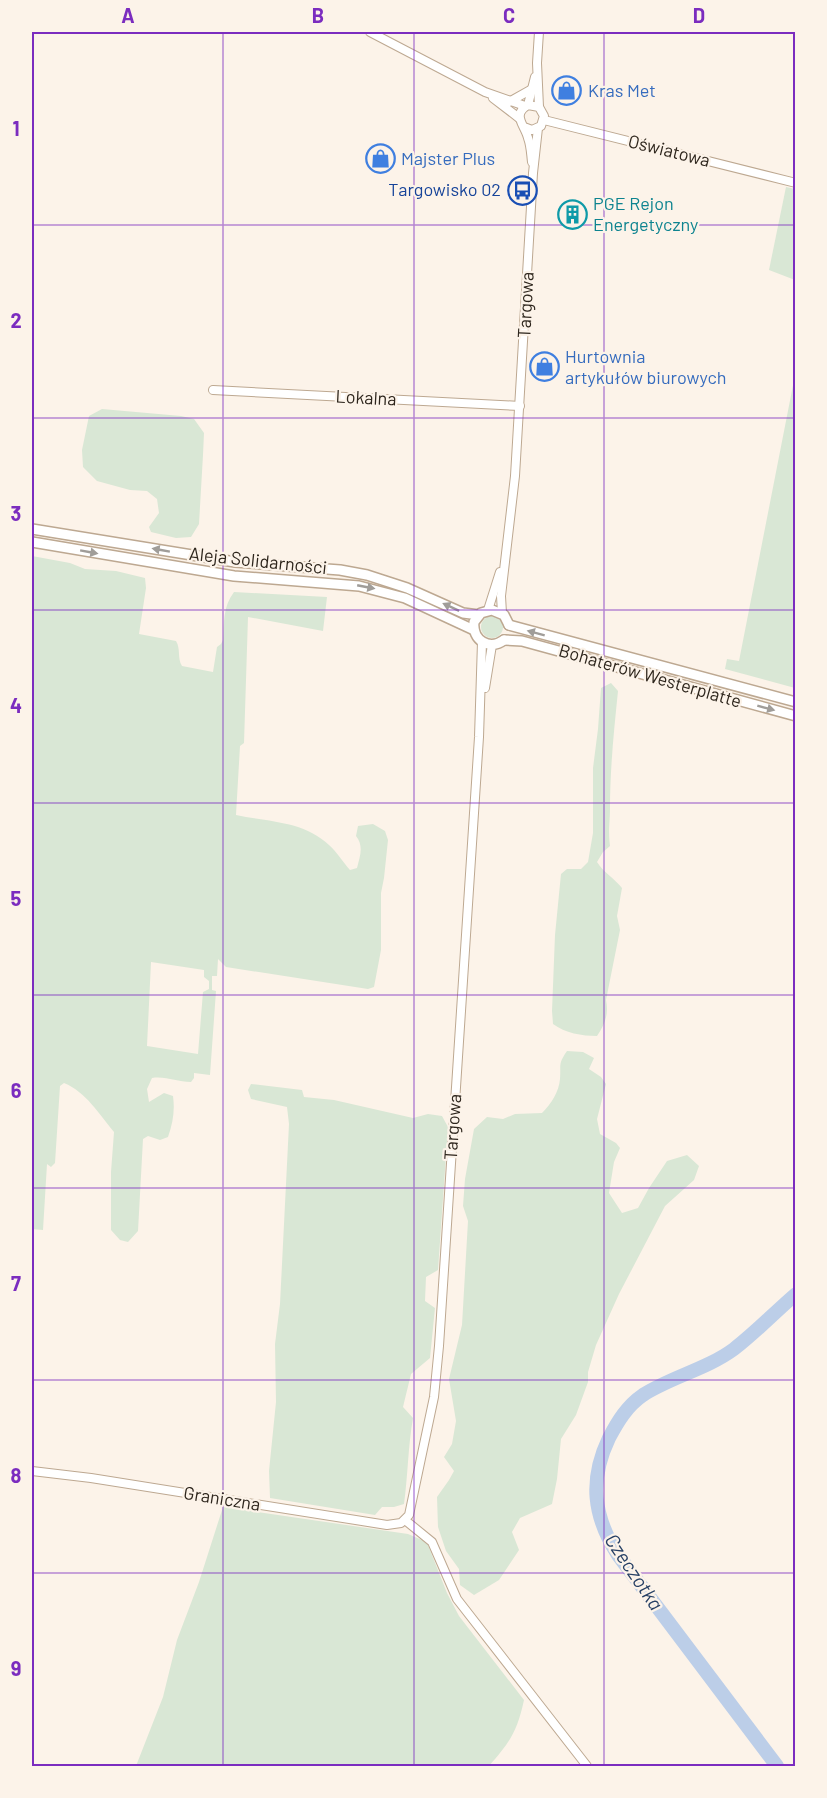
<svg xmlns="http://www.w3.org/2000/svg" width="827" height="1798" viewBox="0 0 827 1798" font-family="Barlow,sans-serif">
<rect width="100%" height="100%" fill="#fcf3e9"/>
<g fill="#d9e7d5" fill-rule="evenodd">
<polygon points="786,187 795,189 795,280 769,270"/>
<polygon points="795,375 795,688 725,669 727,659 739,661"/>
<polygon points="102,409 181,416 194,419 204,433 203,455 199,524 191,537 176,538 151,532 149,527 159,513 157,499 147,491 130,490 97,481 83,467 82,450 89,416"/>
<path d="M32,556l38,7 15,6 31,2 29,7 1,10 -7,46 37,7c5,8 1,17 6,25l31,6 4,-25 4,-3 2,-4c1,-17 0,-34 11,-48l93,5 -4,34 -75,-14 -4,126 -4,3 -4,69c33,7 68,6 93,30 8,7 14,17 21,25l7,-2c3,-12 7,-22 -1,-32l2,-10 15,-2 12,7 3,9 -4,38 -3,15v57l-7,37 -6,2 -142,-22 -8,-8 -1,17h-5v14l4,1 -6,84 -16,-2v5l-3,4c-14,0 -25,-6 -39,-4l-5,11 2,13 15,-9 9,3c2,14 0,27 -5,41l-8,3 -12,-4 -5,3 -5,92 -10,11 -8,-2 -9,-10v-58l3,-40c-15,-18 -28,-40 -50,-49l-4,3 -5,77 -4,4 -4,-3 -4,66 -11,-1zM151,962l53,8v7l5,4v8l-6,3 -5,62 -51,-8z"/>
<circle cx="492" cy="627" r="11"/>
<path d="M611,683l7,8c-4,39 -8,78 -8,117 0,15 -2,22 0,38l-7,6 -6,10c6,10 17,16 25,26l-5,28 3,14 -14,70c3,14 -1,24 -9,36 -15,0 -32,-3 -44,-12l-1,-13 3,-76 6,-61 6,-5h14l7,-7 5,-29v-65l5,-39 3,-41z"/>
<path d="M567,1051l16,1 11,6 -5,11 12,8 5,7 -9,35 3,15 16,9 4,5 -6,14 -5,31 13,20 16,-5 11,-20 18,-27 20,-6 12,11 -5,14 -29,26 -46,88 -23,51 -8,27v10l-12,33 -15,24 -4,40 -5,25 -32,14 -8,14 7,18 -20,30 -25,15 -14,-10 -1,-16 -13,-18 -8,-24 -1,-30 12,-17 5,-9 -10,-14 8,-13 4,-23 -7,-42 13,-54 6,-104 -5,-15 2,-27 9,-50 13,-12 16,2 12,-5 27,-1c9,-9 17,-21 18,-34 1,-15 -2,-15 7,-28z"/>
<path d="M251,1084l51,6 2,7 30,3 79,18 15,-4 14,2 6,11 -10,143 -12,7 -1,24 10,7 -5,50 -19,16 -8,33 10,11c-5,28 -5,57 -9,86l-10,3h-12l-7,8 -105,-17 -1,-27 7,-69 -1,-58 5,-40 9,-180 -2,-17 -36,-8 -3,-9z"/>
<path d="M223,1507l185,27 14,6 6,5 19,48 12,23 65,84c-7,32 -14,42 -35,66h-353l27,-69 14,-57 22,-58z"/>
</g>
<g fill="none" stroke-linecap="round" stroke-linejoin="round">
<path stroke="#bccee8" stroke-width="14" d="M777,1766l-159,-211c-25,-39 -29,-75 -9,-117 9,-17 18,-32 34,-43 28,-18 64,-26 91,-46 21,-16 41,-37 62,-55"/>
<defs>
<g id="minor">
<polyline points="370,32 485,92 525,106"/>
<polyline points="493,98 519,118"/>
<polyline points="509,102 532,89"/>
<polyline points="528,105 535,77"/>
<polyline points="539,107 537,63 539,32"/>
<polyline points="544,120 796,183"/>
<path d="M524,127l8,3 9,-4 3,-10 -5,-9 -11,-2c-17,10 -3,20 0,33 3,8 3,16 4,24"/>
<polyline points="213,390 520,406"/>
<polyline points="488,610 500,572"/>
<polyline points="502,613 501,596 515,476 533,173 538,128"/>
<polyline points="485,688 492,645"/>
<polyline points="32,1471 91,1478 387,1525 401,1523 409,1515 434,1397 439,1346 479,737 482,642"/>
<polyline points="405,1520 432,1542 457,1599 587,1766"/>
</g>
<g id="major">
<polyline points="32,529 235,562 340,570 367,575 407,588 463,613 479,615"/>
<polyline points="32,542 234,576 359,586 405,598 474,630"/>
<polyline points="509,625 796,702"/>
<polyline points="504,640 522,641 796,716"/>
<path d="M504,640c-15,11 -32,0 -30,-18l7,-9 11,-3 12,5 5,10"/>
</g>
</defs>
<use href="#minor" stroke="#bda891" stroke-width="10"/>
<use href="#major" stroke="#bda891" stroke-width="12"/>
<use href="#minor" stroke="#fff" stroke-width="8"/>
<use href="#major" stroke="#fff" stroke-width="9"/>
</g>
<defs><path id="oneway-solid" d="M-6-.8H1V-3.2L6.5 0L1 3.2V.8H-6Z" transform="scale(1.5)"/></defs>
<g fill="#a09d99">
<use href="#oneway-solid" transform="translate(161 550) rotate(-170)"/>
<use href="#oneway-solid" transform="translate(89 552) rotate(10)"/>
<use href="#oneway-solid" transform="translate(366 587) rotate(11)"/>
<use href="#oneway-solid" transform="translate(451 607) rotate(-155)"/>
<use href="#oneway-solid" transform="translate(536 633) rotate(-165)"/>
<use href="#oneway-solid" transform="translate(766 708) rotate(15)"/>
</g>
<path fill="none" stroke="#7b2cbf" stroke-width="1.5" stroke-opacity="0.55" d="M223,32v1734M414,32v1734M604,32v1734M32,225h764M32,418h764M32,610h764M32,803h764M32,995h764M32,1188h764M32,1380h764M32,1573h764"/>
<defs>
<symbol id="shop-ring" viewBox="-11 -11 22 22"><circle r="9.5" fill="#fcf3e9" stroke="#3f7fe0" stroke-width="1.5"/><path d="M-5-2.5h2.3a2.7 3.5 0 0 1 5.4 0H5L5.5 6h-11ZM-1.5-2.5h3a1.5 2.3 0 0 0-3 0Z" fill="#3f7fe0"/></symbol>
<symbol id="bus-ring" viewBox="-11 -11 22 22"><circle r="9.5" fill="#fcf3e9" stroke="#1a4fb4" stroke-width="1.5"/><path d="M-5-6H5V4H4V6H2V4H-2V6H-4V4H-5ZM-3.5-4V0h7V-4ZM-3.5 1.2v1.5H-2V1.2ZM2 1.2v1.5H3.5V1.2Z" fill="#1a4fb4"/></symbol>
<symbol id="building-ring" viewBox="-11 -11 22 22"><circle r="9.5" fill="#fcf3e9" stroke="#0f9aa8" stroke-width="1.5"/><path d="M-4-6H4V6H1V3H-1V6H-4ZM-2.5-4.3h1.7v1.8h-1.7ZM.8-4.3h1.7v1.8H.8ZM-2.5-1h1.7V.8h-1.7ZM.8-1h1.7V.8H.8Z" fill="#0f9aa8"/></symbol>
</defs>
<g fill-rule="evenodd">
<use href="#shop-ring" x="550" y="74" width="33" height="33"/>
<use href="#shop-ring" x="364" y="142" width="33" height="33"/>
<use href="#bus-ring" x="506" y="174" width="33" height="33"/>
<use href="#building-ring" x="556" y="198" width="33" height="33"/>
<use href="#shop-ring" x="528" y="350" width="33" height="33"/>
</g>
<g text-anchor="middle" stroke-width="4.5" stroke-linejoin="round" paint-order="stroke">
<g font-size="18" fill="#366cbe" stroke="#fcf3e9" text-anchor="start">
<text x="588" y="97">Kras Met</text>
<text x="401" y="165">Majster Plus</text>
<text x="565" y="363">Hurtownia<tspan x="565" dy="21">artykułów biurowych</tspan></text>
</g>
<g font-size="18" fill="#2d251c" stroke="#fcf3e9">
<text transform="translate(669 151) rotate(14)" y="6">Oświatowa</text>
<text transform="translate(526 305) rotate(-87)" y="6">Targowa</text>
<text transform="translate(366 398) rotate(3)" y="6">Lokalna</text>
<text transform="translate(258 561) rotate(6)" y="6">Aleja Solidarności</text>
<text transform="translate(650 676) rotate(16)" y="6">Bohaterów Westerplatte</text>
<text transform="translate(453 1127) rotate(-86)" y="6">Targowa</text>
<text transform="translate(222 1499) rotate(9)" y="6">Graniczna</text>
</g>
<g font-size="18" fill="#164399" stroke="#fcf3e9" text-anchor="end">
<text x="501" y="196">Targowisko 02</text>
</g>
<g font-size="18" fill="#0d838f" stroke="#fcf3e9" text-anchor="start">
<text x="593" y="210">PGE Rejon<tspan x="593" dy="21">Energetyczny</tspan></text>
</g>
<g font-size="20" font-style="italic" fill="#274065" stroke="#fcf3e9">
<text transform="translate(634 1572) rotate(56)" y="7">Czeczotka</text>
</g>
</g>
<rect width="827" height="1798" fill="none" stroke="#fcf3e9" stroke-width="66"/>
<rect x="33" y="33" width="761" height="1732" fill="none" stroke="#7b2cbf" stroke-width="2"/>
<g font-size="20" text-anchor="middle" font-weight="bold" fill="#7b2cbf">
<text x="128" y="23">A</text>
<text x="318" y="23">B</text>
<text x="509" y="23">C</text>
<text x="699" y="23">D</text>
<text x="16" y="136">1</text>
<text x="16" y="328">2</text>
<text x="16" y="521">3</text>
<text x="16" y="713">4</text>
<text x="16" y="906">5</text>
<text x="16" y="1098">6</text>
<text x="16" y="1291">7</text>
<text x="16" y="1483">8</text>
<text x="16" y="1676">9</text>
</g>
</svg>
